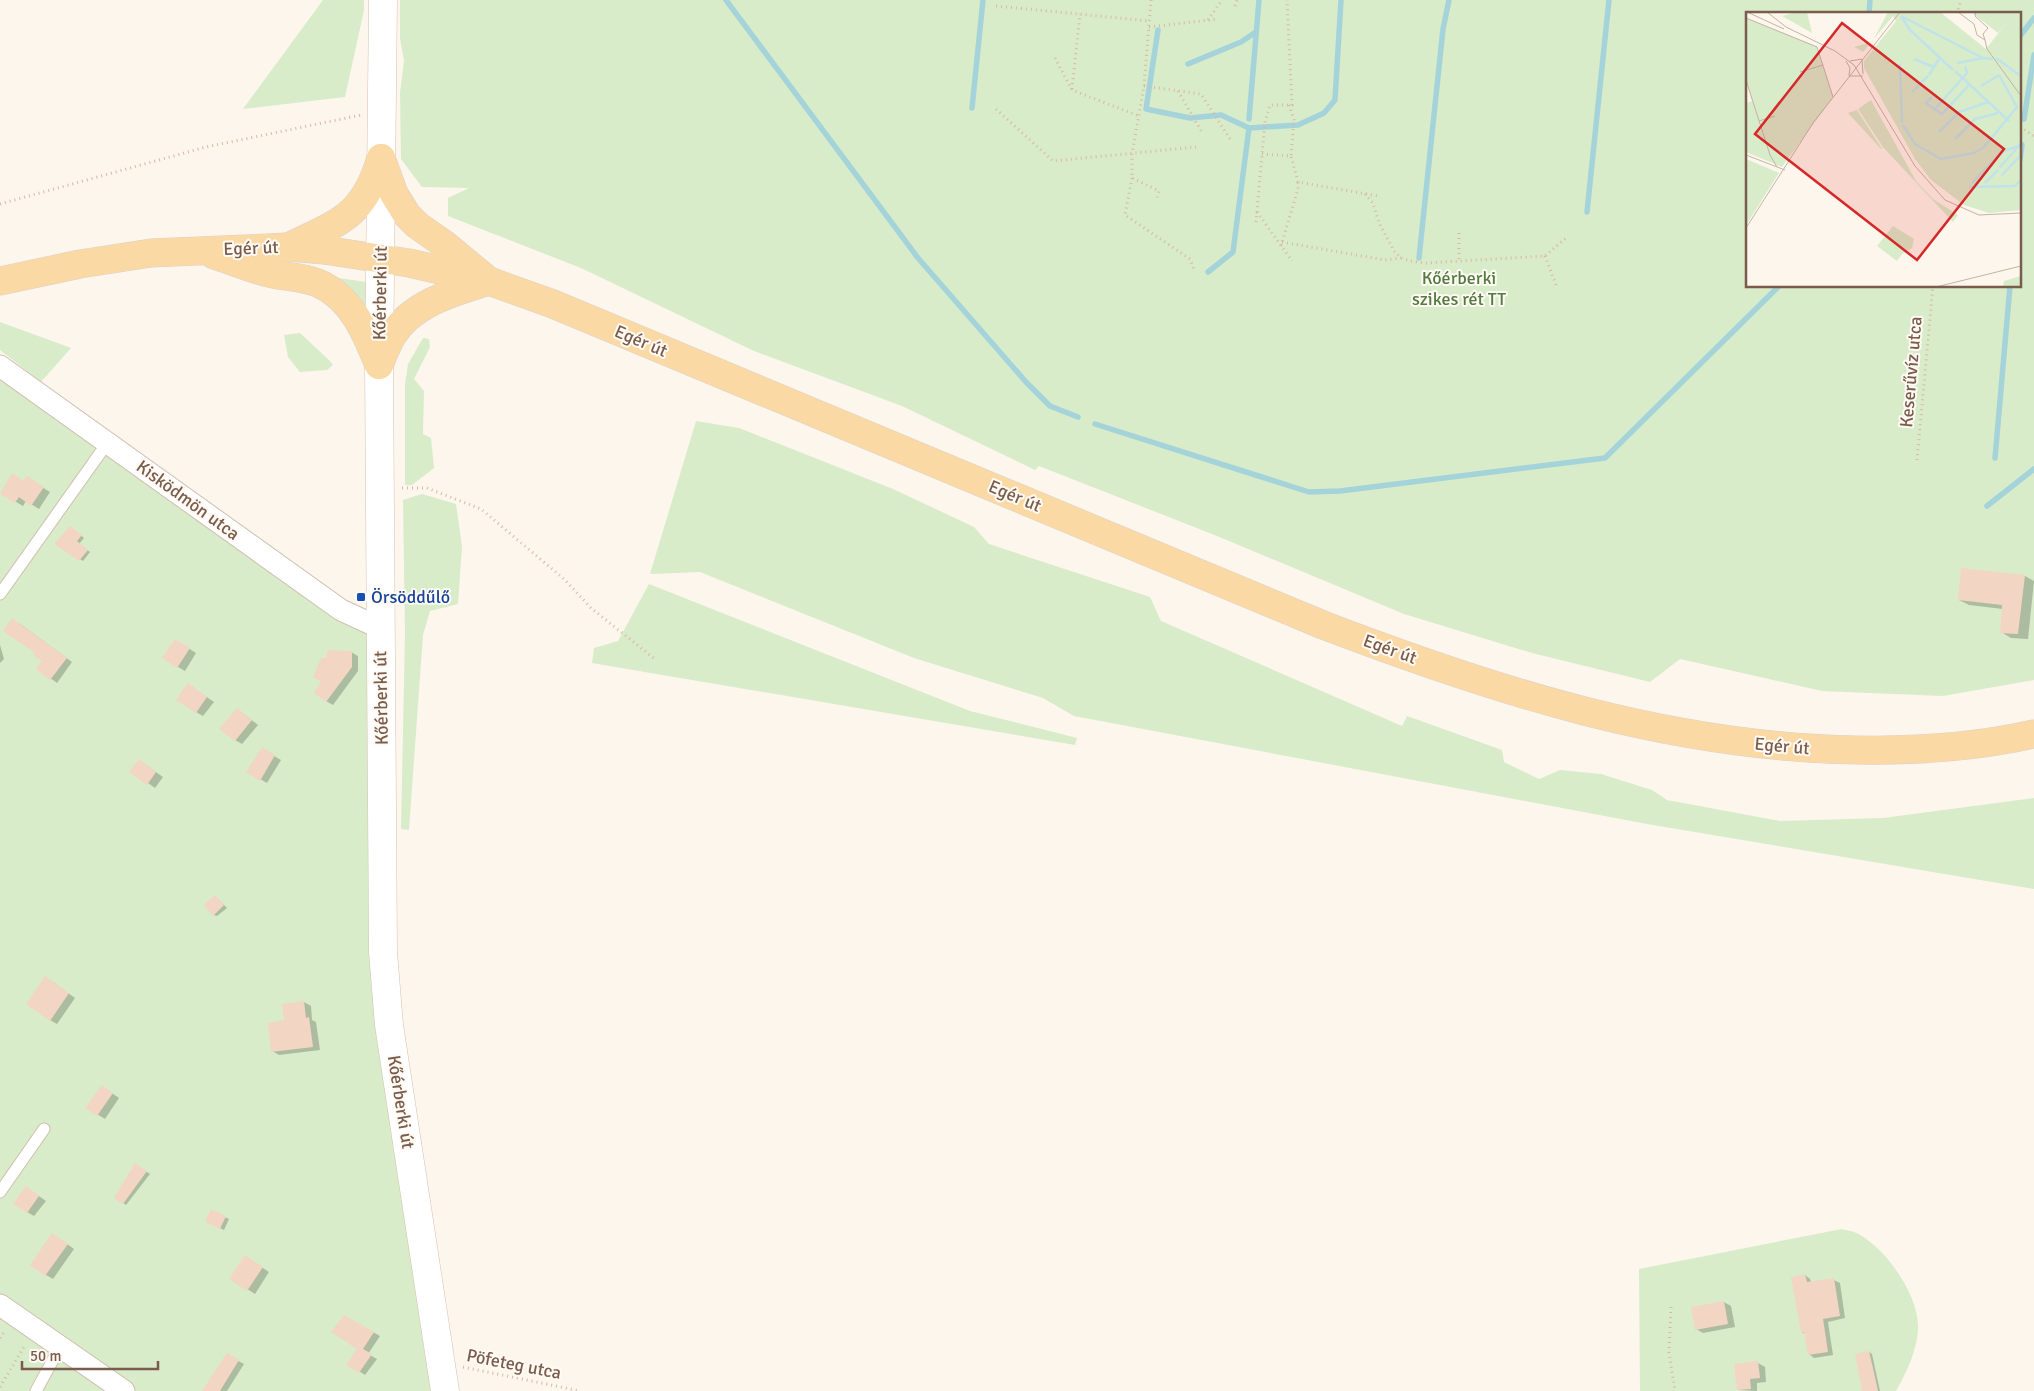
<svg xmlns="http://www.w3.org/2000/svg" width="2034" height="1391" viewBox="0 0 2034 1391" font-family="Signika,sans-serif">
<rect width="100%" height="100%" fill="#fdf6ec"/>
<g fill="#d8ecc9" fill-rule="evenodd">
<polygon points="323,0 364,0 364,10 345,97 243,109"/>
<path d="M400,0h1634v680l-91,16 -121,-5 -142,-32 -30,23 -118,-29 -128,-39 -187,-78 -178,-70 -4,4 -133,-64 -148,-55 -173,-83 -133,-52v-18l21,-10 -47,-1 -21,-28 -1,-66 4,-32 -4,-23zM1748,14h272v272h-272z"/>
<polygon points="331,277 367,282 369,314"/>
<polygon points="0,322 71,348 41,382 0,350"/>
<polygon points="300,333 330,361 333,365 327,370 300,372 288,357 284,335"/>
<polygon points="423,338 429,339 430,347 414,379 424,391 423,434 431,438 434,468 412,485 405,485 405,384 408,364"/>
<polygon points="0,366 380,628 382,873 441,1391 0,1391"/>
<polygon points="696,421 739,428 893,489 974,527 989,544 1150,597 1161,621 1402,726 1407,716 1502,750 1504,762 1539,779 1560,770 1601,774 1652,790 1667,800 1780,821 1883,818 2034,798 2034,889 1647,824 1074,716 1043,698 914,658 700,572 650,574"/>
<polygon points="422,494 456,504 462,546 458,604 430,611 423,635 409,830 401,829 405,633 403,500"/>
<polygon points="649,584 970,711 1077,738 1075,745 592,663 594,648 618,641"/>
<path d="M1842,1229c6,2 13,2 18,6 28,16 60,62 58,95 -1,20 -12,44 -22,61h-256l-1,-122z"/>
</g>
<g fill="#0003">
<polygon points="27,478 50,492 39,509 26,501 23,506 1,493 24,482"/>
<polygon points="73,529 84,538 79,544 90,552 83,561 56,544"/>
<polygon points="2025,576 2034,581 2028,639 2011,638 2001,632 2003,609 1969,605 1959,600"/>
<polygon points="19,623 72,662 57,683 38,669 44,661"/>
<polygon points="182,644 196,653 185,671 178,667"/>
<polygon points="0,645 4,659 0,663"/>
<polygon points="351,652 358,656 358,671 333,705 326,701 322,681"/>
<polygon points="195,689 214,702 203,716 196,712"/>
<polygon points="244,714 258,725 242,744 235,740"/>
<polygon points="262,749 281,760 267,783 248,772"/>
<polygon points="146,765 163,777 155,788 131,771"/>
<polygon points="215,896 227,908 217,916 214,915"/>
<polygon points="53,982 75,998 57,1024 50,1020"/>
<polygon points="304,1002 311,1006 312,1020 316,1022 320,1050 279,1055 272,1051 285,1021"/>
<polygon points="109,1091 119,1098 105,1119 87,1108"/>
<polygon points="136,1165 150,1174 126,1205 116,1198"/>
<polygon points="33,1192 46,1201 34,1216 27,1212"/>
<polygon points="211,1211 229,1219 224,1230 209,1223"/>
<polygon points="60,1239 74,1249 53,1279 46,1275"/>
<polygon points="252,1261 269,1272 255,1294 230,1278"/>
<polygon points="1805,1275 1810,1279 1811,1282 1834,1280 1840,1283 1845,1318 1828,1322 1833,1355 1814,1358 1809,1354 1806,1334 1802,1332"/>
<polygon points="1724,1302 1731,1306 1735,1327 1703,1333 1696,1329 1692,1308"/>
<polygon points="344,1316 380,1336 368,1354 377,1359 365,1375 348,1364 359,1349"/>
<polygon points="1869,1352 1872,1354 1880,1391 1864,1391"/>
<polygon points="227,1355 244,1364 227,1391 204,1391"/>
<polygon points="1758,1363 1765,1367 1766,1382 1757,1383 1757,1391 1738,1390"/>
</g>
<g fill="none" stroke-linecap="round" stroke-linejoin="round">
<g stroke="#a5d3da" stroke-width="5.5">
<polyline points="726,0 918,258 1026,382 1050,406 1078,417"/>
<polyline points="1869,14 1870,0"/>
<polyline points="1158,30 1146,109 1190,118 1221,115 1249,128 1298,125 1324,113 1335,100 1341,0"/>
<polyline points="2020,36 2034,18"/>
<polyline points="1188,64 1241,42 1256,32"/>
<polyline points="972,108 983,0"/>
<polyline points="1249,119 1259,0"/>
<polyline points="2024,119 2034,55"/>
<polyline points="2020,160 2022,145"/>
<polyline points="1587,212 1609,0"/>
<polyline points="1419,258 1443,29 1449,0"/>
<polyline points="1208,272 1233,252 1249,128"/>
<polyline points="1095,424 1309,492 1340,491 1605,458 1779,286"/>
<polyline points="1995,458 2010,286"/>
<polyline points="1987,506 2034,469"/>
</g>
</g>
<g fill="#f3d5c3">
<polygon points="12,473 23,481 27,476 44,487 31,506 19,497 15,503 0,494"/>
<polygon points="70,526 82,535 77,541 88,550 79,561 54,544"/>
<polygon points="1961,568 2025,575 2018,634 2000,633 2002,605 1958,600"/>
<polygon points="12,618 67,658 50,680 36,669 42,661 33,655 35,653 3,631"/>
<polygon points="175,639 190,648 177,668 162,658"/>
<polygon points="328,650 352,651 352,667 326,702 314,693 321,681 313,677 321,658 326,658"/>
<polygon points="188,683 207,697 196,713 176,700"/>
<polygon points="237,708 252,720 235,741 219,729"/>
<polygon points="262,747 275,755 260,781 246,772"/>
<polygon points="139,759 156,772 147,785 129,772"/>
<polygon points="215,895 224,905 213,916 204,905"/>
<polygon points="45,976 69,993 50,1021 26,1004"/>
<polygon points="304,1001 306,1018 309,1017 313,1047 271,1052 268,1023 284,1020 282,1004"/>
<polygon points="102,1085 113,1093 97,1116 85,1108"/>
<polygon points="135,1163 147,1171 123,1204 114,1198"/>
<polygon points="26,1186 39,1196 27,1213 13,1204"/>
<polygon points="211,1209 226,1216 220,1229 205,1222"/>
<polygon points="52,1233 68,1244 45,1276 30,1265"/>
<polygon points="245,1255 263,1267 247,1291 229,1279"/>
<polygon points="1805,1274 1807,1282 1834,1278 1840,1316 1823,1319 1828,1352 1808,1355 1804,1332 1801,1332 1791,1277"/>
<polygon points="1724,1301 1728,1324 1695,1330 1691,1307"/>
<polygon points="344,1315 374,1332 363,1349 372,1354 359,1373 346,1365 357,1349 331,1332"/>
<polygon points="1869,1351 1873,1368 1878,1391 1862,1391 1855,1354"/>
<polygon points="227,1353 239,1360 231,1373 220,1391 202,1391"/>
<polygon points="1758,1361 1760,1378 1750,1379 1751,1389 1737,1390 1734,1364"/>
</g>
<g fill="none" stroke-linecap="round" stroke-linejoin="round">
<defs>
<g id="lane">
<polyline points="0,594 108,442"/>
<polyline points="0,1192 44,1129"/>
<polyline points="36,1391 60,1347"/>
</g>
<g id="street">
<polyline points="0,366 341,610 380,628"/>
<polyline points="0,1305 124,1391"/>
</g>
<polyline id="secondary" points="383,0 379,365 383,952 389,1025 445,1391"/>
<g id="primary">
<polyline points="381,158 394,194 407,215 417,225 444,244 484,277"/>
<path d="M290,246c50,-24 74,-30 91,-88"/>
<path d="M214,255c19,6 39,15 59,19 15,3 30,3 45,9 34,15 48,50 61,82"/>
<path d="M0,281l80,-17 71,-11 137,-6 36,3 85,13 80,18 64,23 770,321c173,66 347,122 534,125 59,1 120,-3 177,-16"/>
<path d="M379,365c4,-10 8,-20 13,-29 20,-33 62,-44 97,-55"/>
</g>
</defs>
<use href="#lane" stroke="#d1beb0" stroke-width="13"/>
<use href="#street" stroke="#d1beb0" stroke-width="23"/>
<use href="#secondary" stroke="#d6c0b0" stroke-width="29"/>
<use href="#primary" stroke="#dad1cd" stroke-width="29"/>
<g stroke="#d9b8a5" stroke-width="3" stroke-dasharray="1 4" stroke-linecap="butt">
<polyline points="1151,0 1144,86 1132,154 1132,178 1159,191 1157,199"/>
<polyline points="996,6 1150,21"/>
<polyline points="1235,6 1237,0"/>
<polyline points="1957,14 1961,0"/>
<polyline points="1208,20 1222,0"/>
<polyline points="1149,27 1218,19"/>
<polyline points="1055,58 1072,90 1139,116"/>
<polyline points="1144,86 1201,94 1230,139"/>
<polyline points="1072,89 1080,14"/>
<polyline points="1178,91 1203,134"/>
<polyline points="1289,105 1294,120 1291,156"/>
<polyline points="996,109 1053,161 1196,147"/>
<polyline points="2020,127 2034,136"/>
<polyline points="1262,154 1291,156 1298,182 1378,196"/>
<polyline points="1132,178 1125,215 1190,259 1194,269"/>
<polyline points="1365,194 1373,203 1379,223 1394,251 1401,258 1410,261 1426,263 1545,256 1567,237"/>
<polyline points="0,204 206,147 361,115"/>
<polyline points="1257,212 1292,261"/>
<polyline points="1256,222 1265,122 1270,105 1292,105 1287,0"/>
<polyline points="1459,233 1459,261"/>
<polyline points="1282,242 1385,260 1401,258"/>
<polyline points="1281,246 1298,189 1298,182"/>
<polyline points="1545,256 1556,285"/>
<polyline points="1917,460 1933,286"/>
<polyline points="402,488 427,488 481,509 564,579 591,608 656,660"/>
<polyline points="1671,1307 1669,1352 1675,1391"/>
<polyline points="0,1338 5,1331"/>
<polyline points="463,1367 580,1391"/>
<polyline points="0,1387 25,1345"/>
</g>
<use href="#lane" stroke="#fff" stroke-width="11"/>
<use href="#street" stroke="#fff" stroke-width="21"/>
<use href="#secondary" stroke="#fff" stroke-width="28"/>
<use href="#primary" stroke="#fbd9a5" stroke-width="28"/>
</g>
<rect fill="#1a4fb4" stroke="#fffaf3" stroke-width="2" x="356" y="592" width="10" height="10" rx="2.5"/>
<g text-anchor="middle" stroke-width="4" stroke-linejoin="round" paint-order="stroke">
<g font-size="18" fill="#7a5c4d" stroke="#fffaf3">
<text transform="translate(251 248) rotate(-2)" y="6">Egér út</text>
<text transform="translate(380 293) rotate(-89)" y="6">Kőérberki út</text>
<text transform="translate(641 341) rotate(23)" y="6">Egér út</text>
<text transform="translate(1911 372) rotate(-85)" y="6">Keserűvíz utca</text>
<text transform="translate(1015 496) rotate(23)" y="6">Egér út</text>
<text transform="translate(188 500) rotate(36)" y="6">Kisködmön utca</text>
<text transform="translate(1390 649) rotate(20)" y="6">Egér út</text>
<text transform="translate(381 698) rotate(-91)" y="6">Kőérberki út</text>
<text transform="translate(1782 746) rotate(5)" y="6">Egér út</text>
<text transform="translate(401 1102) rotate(81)" y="6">Kőérberki út</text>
<text transform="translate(514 1364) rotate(11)" y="6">Pöfeteg utca</text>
</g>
<g font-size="18" fill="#537a41" stroke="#fffaf3">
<text x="1459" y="284">Kőérberki<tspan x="1459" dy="21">szikes rét TT</tspan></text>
</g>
<g font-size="18" fill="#164399" stroke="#fffaf3" text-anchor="start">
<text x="371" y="603">Örsöddűlő</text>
</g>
</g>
<g transform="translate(1746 12)">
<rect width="275" height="275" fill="#fdf6ec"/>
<path d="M51,0h10l5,21 -30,-17zM142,0h52l46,37 25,-32 -13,16 -27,-21h50v198l-32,3 -25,-8 -33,-25 -16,-21 -51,-91v-7l32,-40 -3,-5 -30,36 -9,-5 18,-5zM0,6l70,28 17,51 -51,70 -36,-15v-49l6,-2 -6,-21zM125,88l45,81 17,18 25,16 -5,7 -70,-75 -25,-38zM111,98l25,39h-1l-33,-36zM0,147l33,14 -33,52zM147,214l21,13 -2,9 -10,6 -5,7 -20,-15zM275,264v11l-18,-1 1,-5z" fill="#d8ecc9"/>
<path fill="none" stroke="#bfe3e8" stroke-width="2.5" d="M155,4l82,42 10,1M155,4l9,14 43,40M250,46l25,18M168,47l20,8M211,51l26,-5M154,52l2,59M209,59l54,50M183,63l10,-16M235,74l18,-11M166,80l16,-16M186,85l-6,6 16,11 27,-29M188,98l33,-37 -2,-7M157,113l12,19 26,15 33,-6 10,-6 33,-40 -18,-32M193,120l20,-20 29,-10M209,127l20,-20 23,-6M250,146l8,-7 17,-6M253,156l21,-23M256,163l19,-20M226,171l22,-23M239,171l13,-13M223,175l46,-1 6,-6"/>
<path fill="none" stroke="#c5b3a7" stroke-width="1" d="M1,0l37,17M21,0l19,15 49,24 19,14 61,101 30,34 34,15 42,-2M212,0l16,12 3,11 8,5 2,9 34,47M230,0l-1,4 13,12 -5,6 2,6M0,6l71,29 16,50M100,49l4,7 -1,8h14M104,49l12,-2 1,15M54,60l23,-7M0,68l24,75 7,12M13,109l16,-5M0,143l39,15M0,216l67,-105 87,-111M190,275l85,-21"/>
<path fill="#d62828" fill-opacity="0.15" stroke="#d62828" stroke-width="2.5" d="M96,11l162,126 -87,111 -162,-126z"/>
<rect width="275" height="275" fill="none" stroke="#7a5c4d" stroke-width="2.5"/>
</g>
<path d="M22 1361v8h136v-8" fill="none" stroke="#7a5c4d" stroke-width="2.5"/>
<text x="30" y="1361" font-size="15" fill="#7a5c4d" stroke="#fffaf3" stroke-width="4" paint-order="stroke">50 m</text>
</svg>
